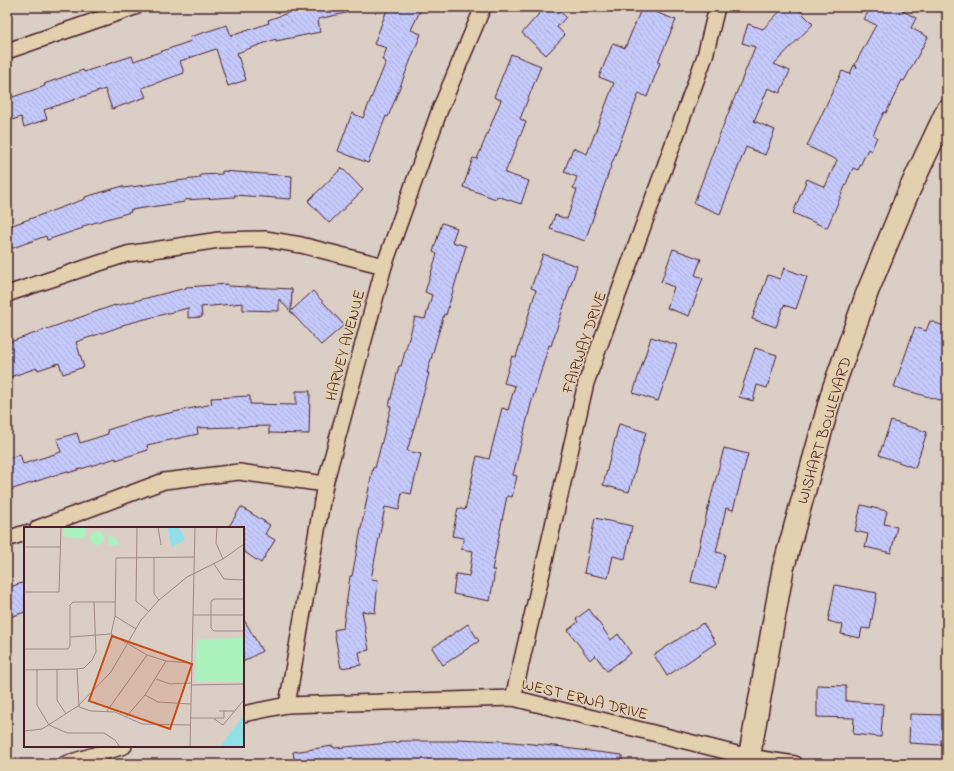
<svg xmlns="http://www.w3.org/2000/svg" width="954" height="771" viewBox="0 0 954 771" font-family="'Indie Flower',sans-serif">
<defs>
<pattern id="building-back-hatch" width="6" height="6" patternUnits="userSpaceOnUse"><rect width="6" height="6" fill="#c5cafc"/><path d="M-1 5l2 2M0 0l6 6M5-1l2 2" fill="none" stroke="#abadd8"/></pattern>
</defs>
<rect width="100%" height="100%" fill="#dacec5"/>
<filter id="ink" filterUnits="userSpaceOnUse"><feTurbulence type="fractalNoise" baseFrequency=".025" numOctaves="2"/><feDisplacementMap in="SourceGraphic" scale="8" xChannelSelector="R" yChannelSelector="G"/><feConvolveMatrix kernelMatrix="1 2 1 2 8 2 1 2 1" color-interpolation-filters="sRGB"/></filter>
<g filter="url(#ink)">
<g fill="url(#building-back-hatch)" stroke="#4a1f2b">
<polygon points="287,7 345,7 346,13 318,19 320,32 276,41 276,39 237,53 246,80 228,86 216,49 180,61 184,73 142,88 146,97 112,109 105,89 44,110 47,119 24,127 21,117 9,121 7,114 7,99 45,86 44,84 83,70 84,72 132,56 134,61 191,41 190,37 227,25 231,36 269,23 268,20 288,13"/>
<polygon points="388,7 422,7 411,30 421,34 388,117 386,116 368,163 338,151 352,113 363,118 386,62 382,60 387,48 374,44"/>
<polygon points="545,7 555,7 566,17 557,27 565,35 546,55 522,33"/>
<polygon points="642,7 676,20 658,62 660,63 647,97 639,93 612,163 585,241 550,229 555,215 567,219 577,190 573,188 577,177 564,172 573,148 587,154 614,83 599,77 613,43 625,48"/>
<polygon points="784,7 796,7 813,24 774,64 790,71 780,93 768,88 754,121 775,130 765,155 746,147 720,214 694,203 719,136 755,47 742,43 748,24 763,29"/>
<polygon points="871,7 896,7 916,18 911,28 928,37 904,81 902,80 886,113 884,112 873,135 877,137 871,151 868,149 858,170 853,168 827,228 793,213 807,179 825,187 837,160 807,146 842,71 850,74 854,65 857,68 855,64 876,25 864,19"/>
<polygon points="511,54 541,66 520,119 526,122 505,173 529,181 521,204 497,196 496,199 463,187 473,158 477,159 501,100 494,97"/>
<polygon points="342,168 363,190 329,223 308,201"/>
<polygon points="222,171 292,176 291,199 234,195 235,197 184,200 185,202 130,210 131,212 83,226 83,228 47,240 46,236 7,250 7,227 85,199 85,197 123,186 123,188 200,178 200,175 222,174"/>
<polygon points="442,223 457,228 452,242 466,246 446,315 444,314 427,373 429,373 418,414 407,451 421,454 411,494 402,492 399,510 385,507 371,579 378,580 375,613 362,611 369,650 359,652 361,665 341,668 334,630 343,628 350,576 352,576 373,467 375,468 391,407 389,406 399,366 401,366 415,317 425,319 432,295 425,292 437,254 433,252"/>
<polygon points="673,249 701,259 695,275 703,278 689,316 667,308 674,287 661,282"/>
<polygon points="543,254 577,266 551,346 549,345 531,404 513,475 517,476 512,497 507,496 492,570 495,570 490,601 453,594 456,574 469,576 473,551 461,549 464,538 452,536 458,508 465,510 477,456 489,459 502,408 508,410 515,386 504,383 512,356 516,357 536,290 531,288"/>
<polygon points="784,268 807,277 796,309 784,305 776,327 752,319 768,275 780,279"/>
<polygon points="228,284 228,286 292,289 291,311 313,291 344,325 321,345 279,299 279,311 243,310 243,303 201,307 202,317 188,318 188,308 122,325 122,326 76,342 84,367 63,374 59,363 38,370 37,368 7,378 7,343 115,305 115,306 186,288 186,287"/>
<polygon points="930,321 947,327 947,387 943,401 894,387 915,327 926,331"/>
<polygon points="651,337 677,345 658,401 633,393"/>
<polygon points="755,348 777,355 767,388 757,385 753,401 739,397"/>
<polygon points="296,391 310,391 309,434 269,433 269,426 197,428 198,434 147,445 148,450 116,460 116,458 68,473 67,471 7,491 7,459 20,454 23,464 61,452 57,439 77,433 80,443 108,434 107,430 146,418 212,404 211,398 250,396 250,404 296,405"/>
<polygon points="891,421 927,432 915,468 879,455"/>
<polygon points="619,424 646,432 629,492 603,485"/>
<polygon points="724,448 748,454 733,510 726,508 716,552 725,554 717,588 691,582 707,512"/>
<polygon points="861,505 887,511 884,524 897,527 891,553 865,547 868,534 855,531"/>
<polygon points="241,507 270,525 265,534 275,540 261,563 243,551 243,528 228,528"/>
<polygon points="595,518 632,526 625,559 613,556 608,578 584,573"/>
<polygon points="25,582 25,612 7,618 7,588"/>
<polygon points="835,585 877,593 870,629 862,628 860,638 841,634 843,625 828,621"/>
<polygon points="589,609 611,640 618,634 631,653 607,671 595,655 590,660 568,630 578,622 576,619"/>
<polygon points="243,618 262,651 243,662"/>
<polygon points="703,623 716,643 667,676 654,655"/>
<polygon points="468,624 479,641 443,665 432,648"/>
<polygon points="817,685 846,686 846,701 883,704 881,737 853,734 854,718 817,717"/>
<polygon points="910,714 947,715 947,740 941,739 941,745 909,743"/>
<polygon points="457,739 502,741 564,747 564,748 622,755 622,764 472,764 472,762 443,760 443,764 295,764 293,752 333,746 334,748 400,742 400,741 457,741"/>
</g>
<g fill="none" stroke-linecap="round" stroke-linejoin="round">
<defs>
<g id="street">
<polyline points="7,51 135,7"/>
<polyline points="7,294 127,254 219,240 265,239 301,245 384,266"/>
<polyline points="38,528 164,481 239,472 325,484"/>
<polyline points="7,539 25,533"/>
<polyline points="513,698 586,383 705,56 717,7"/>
<polyline points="287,705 325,484 384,266 439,112 483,7"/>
<polyline points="243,714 287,705 513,698 749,757 795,764"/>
<polyline points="65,764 124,746"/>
</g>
<polyline id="secondary" points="748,764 783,569 833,389 867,293 908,193 947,110"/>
</defs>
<use href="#street" stroke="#4a1f2b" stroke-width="18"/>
<use href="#secondary" stroke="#4a1f2b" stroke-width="24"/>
<use href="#street" stroke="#e3d0ae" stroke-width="15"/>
<use href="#secondary" stroke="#e3d0ae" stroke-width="21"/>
</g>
</g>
<g text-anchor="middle" stroke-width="3.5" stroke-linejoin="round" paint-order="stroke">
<g font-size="16" fill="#4a1f2b" stroke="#e3d0ae">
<text transform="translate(583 342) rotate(-71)" y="6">FAIRWAY DRIVE</text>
<text transform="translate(344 345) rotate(-75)" y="6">HARVEY AVENUE</text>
<text transform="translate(823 430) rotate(-73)" y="6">WISHART BOULEVARD</text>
<text transform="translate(585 698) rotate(14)" y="6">WEST ERNA DRIVE</text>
</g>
</g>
<g transform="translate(24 527)">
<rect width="220" height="220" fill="#dacec5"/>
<path d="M39,0h22l1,9 -4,3 -19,-3zM66 11a7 7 0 1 1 14 0a7 7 0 1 1-14 0ZM84,7l8,4 3,8h-10zM220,111v44h-49l2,-43z" fill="#abf1be"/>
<path d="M155,0l6,13 -13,7 -5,-20zM220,188l-1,32h-23l2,-3z" fill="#90e0ea"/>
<path fill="none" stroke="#a08887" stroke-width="1" d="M113,0l-1,74 12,10M134,0l3,18M193,0l-1,16 7,16M0,20h36M130,30v37l5,6M190,37l10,15 20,1M0,65h35l2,-65M220,72h-30l-3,2v27l3,3h30M169,88h51M91,89l21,13M87,107l4,-18 1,-58 78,-1M46,110l41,-3 36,21 19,6 25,2M0,122h44l2,-3v-41l3,-3h42M33,142v31l9,14M53,142l2,38 12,4 24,1 27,12 48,1M0,143l53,-1 7,-1 8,-8 4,-8 -2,-50M13,143v35l12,20 18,8h37l11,7 5,7M132,152l14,5 21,-1M167,158l53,-1M121,168l13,7 33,2M83,184l40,-56M195,184h15M102,190l19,-22 21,-34M167,191h22l10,7 20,-24M190,191h10v-7M0,204l18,-2 36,-23 33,-34 30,-52 18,-20 28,-23 36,-18 21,-15M166,220l5,-220"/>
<path fill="#c84d12" fill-opacity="0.15" stroke="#c84d12" stroke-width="2" d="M88,109l80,28 -22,65 -81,-28z"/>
<rect width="220" height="220" fill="none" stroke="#4a1f2b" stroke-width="2"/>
</g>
<rect width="954" height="771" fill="none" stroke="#e3d0ae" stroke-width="24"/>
<rect x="12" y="12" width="930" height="747" fill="none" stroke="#4a1f2b" stroke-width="1.5" filter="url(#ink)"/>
</svg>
